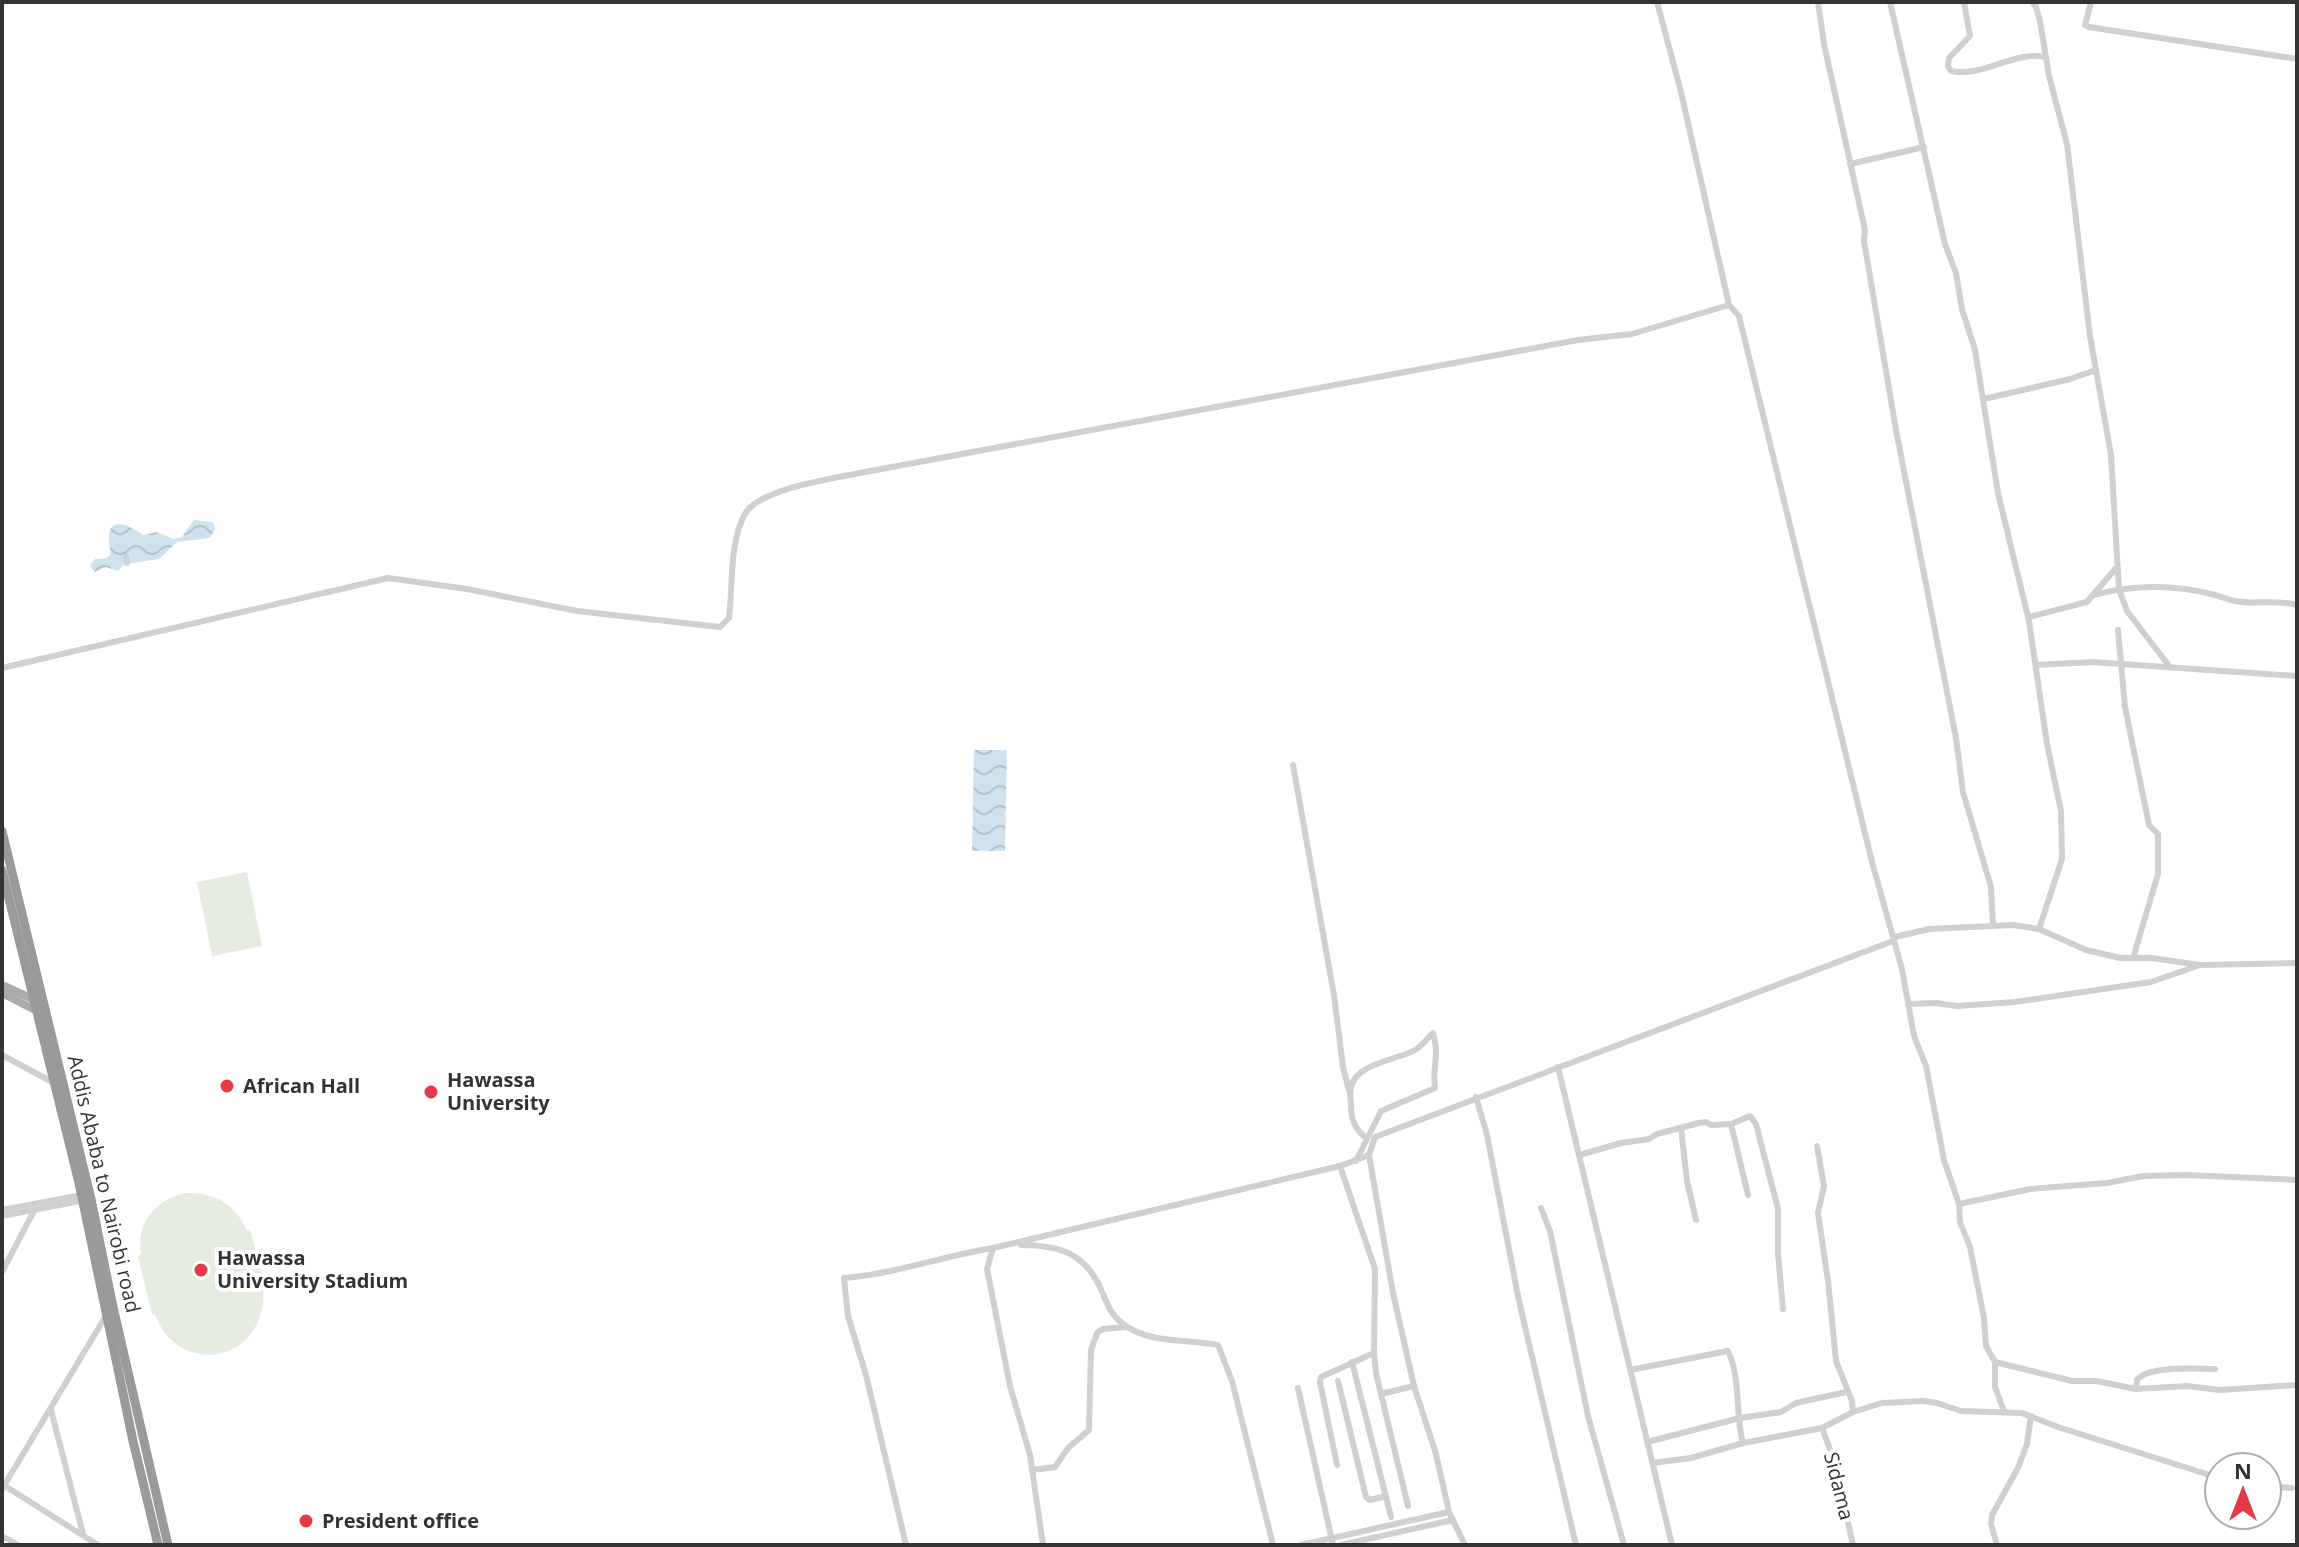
<svg xmlns="http://www.w3.org/2000/svg" width="2299" height="1547" viewBox="0 0 2299 1547" font-family="'Open Sans',sans-serif">
<defs>
<pattern id="water-waves" width="16" height="10" patternUnits="userSpaceOnUse" patternTransform="scale(2)"><rect width="16" height="10" fill="#cfe2ee"/><path d="M0 5q4-4 8 0t8 0" fill="none" stroke="#b2c2cd"/></pattern>
</defs>
<rect width="100%" height="100%" fill="#fff"/>
<g fill="#e6ecdf">
<polygon points="247,872 262,946 212,956 197,882"/>
<path d="M185,1193c29,-1 51,11 62,38l3,-1 15,55 -2,1c6,79 -86,92 -108,28h-3l-14,-58 3,-2c-5,-31 14,-54 44,-61z"/>
</g>
<g fill="url(#water-waves)">
<path d="M194,520l19,2 2,7 -5,9 -33,4 -18,17 -34,5 -7,7 -12,-4 -11,5 -5,-6 5,-7c22,0 14,-7 14,-21 0,-24 23,-12 34,-3l14,-3 16,7 9,-2z"/>
<polygon points="974,750 1007,750 1005,851 972,851"/>
</g>
<g fill="none" stroke-linecap="round" stroke-linejoin="round">
<g stroke="#d0d0d0" stroke-width="6">
<polyline points="1657,2 1681,92 1729,305"/>
<polyline points="1818,2 1824,44 1865,230 1864,241 1896,430 1956,738 1963,792 1991,887 1993,925"/>
<polyline points="1890,2 1945,244 1956,273 1962,309 1975,350 1998,493 2029,621 2047,744 2061,811 2062,859 2039,929"/>
<path d="M1964,2l6,34 -21,22 -1,8 3,5c32,7 63,-21 95,-14"/>
<polyline points="2032,2 2036,7 2040,21 2049,76 2067,144 2090,336 2111,455 2119,589 2127,611 2170,667"/>
<polyline points="2091,2 2085,25 2089,27 2297,59"/>
<polyline points="1850,164 1924,147"/>
<polyline points="1984,399 2070,379 2096,370"/>
<polyline points="126,556 127,563"/>
<path d="M2093,595c40,-10 78,-11 118,-1 8,2 16,5 24,7 20,4 39,-2 62,4"/>
<polyline points="2029,617 2087,602 2116,568"/>
<polyline points="2118,630 2125,707 2149,825 2158,834 2158,874 2133,958"/>
<polyline points="2036,665 2093,662 2297,676"/>
<path d="M2,668l386,-90 79,11 110,22 143,16 9,-9c4,-32 0,-75 16,-104 14,-26 92,-36 120,-42l713,-132 54,-6 97,-29 10,11 133,546 30,107 12,67 12,30 18,94 15,44 1,18 10,25 14,71 2,28 9,16v25l9,24"/>
<polyline points="1293,765 1334,995 1343,1067 1349,1090"/>
<polyline points="1908,1004 1936,1003 1957,1006 2015,1002 2151,982 2200,965"/>
<polyline points="2,1055 54,1083"/>
<polyline points="1558,1067 1672,1545"/>
<polyline points="1476,1097 1487,1135 1519,1301 1576,1545"/>
<polyline points="1731,1124 1750,1116 1756,1124 1778,1209 1778,1254 1783,1309"/>
<polyline points="1681,1128 1687,1181 1696,1220"/>
<polyline points="1817,1146 1824,1186 1818,1213 1828,1281 1836,1361 1852,1401 1853,1412"/>
<polyline points="1579,1155 1621,1143 1649,1139 1657,1134 1699,1123 1706,1122 1711,1125 1731,1124 1748,1195"/>
<path d="M1356,1161l25,-50 54,-23c-3,-22 5,-33 -2,-55 -6,6 -11,13 -18,17 -18,10 -58,13 -64,37 -2,6 0,12 0,18 0,15 4,24 15,33"/>
<polyline points="1340,1166 1375,1269 1374,1353 1376,1373 1408,1506"/>
<polyline points="1959,1204 2030,1189 2107,1183 2143,1176 2187,1175 2297,1180"/>
<polyline points="1541,1208 1550,1231 1588,1416 1624,1545"/>
<polyline points="2,1210 82,1195"/>
<polyline points="2,1216 85,1200"/>
<path d="M1021,1245c40,0 66,9 82,49 5,12 9,22 20,30 26,20 65,15 95,21l14,36 41,164"/>
<polyline points="993,1248 987,1269 1010,1386 1030,1455 1043,1545"/>
<polyline points="2,1272 36,1207"/>
<polyline points="1352,1362 1391,1517"/>
<polyline points="1995,1362 2072,1381 2096,1381 2136,1389 2187,1386 2220,1390 2297,1385"/>
<path d="M1630,1370l98,-19c13,26 7,64 15,92"/>
<polyline points="1338,1381 1366,1497 1370,1500 1386,1496"/>
<polyline points="1298,1388 1333,1545"/>
<path d="M2136,1389l1,-9c11,-15 60,-11 78,-11"/>
<polyline points="1381,1394 1414,1386"/>
<polyline points="51,1410 83,1534"/>
<polyline points="1822,1428 1834,1460 1853,1545"/>
<polyline points="1647,1442 1740,1418 1781,1412 1796,1403 1846,1392"/>
<polyline points="1652,1463 1691,1458 1743,1443 1822,1428 1853,1412 1882,1403 1923,1401 1937,1403 1961,1411 2022,1413 2058,1427 2219,1478"/>
<polyline points="1337,1465 1320,1382 1321,1377 1374,1353"/>
<polyline points="1032,1470 1055,1467 1068,1448 1089,1430 1091,1350 1097,1333 1103,1329 1126,1327"/>
<polyline points="2,1484 98,1545"/>
<polyline points="2267,1486 2292,1488"/>
<polyline points="2,1489 107,1314"/>
<polyline points="2,1536 18,1545"/>
<path d="M906,1545l-40,-170 -18,-59 -4,-38c51,-4 99,-22 149,-30l347,-82 29,-11"/>
<polyline points="1301,1545 1449,1512"/>
<polyline points="1341,1545 1453,1520"/>
<polyline points="1465,1545 1449,1512 1436,1454 1414,1386 1393,1293 1369,1155 1375,1137 1893,941 1895,937 1929,929 2013,925 2039,929 2086,950 2120,958 2152,958 2200,965 2297,963"/>
<polyline points="1997,1545 1991,1524 1992,1515 2018,1468 2027,1444 2031,1416"/>
</g>
<g stroke="#ababab" stroke-width="8">
<polyline points="2,985 39,1002"/>
<polyline points="2,993 35,1010 40,1006"/>
</g>
<g stroke="#9a9a9a" stroke-width="9">
<polyline points="2,831 91,1199 113,1307 168,1545"/>
<polyline points="2,870 79,1183 133,1441 158,1545"/>
</g>
</g>
<g fill="#e63946" stroke="#fff" stroke-width="3">
<circle cx="227" cy="1086" r="8"/>
<circle cx="431" cy="1092" r="8"/>
<circle cx="201" cy="1270" r="8"/>
<circle cx="306" cy="1521" r="8"/>
</g>
<g text-anchor="middle" stroke-width="8" stroke-linejoin="round" paint-order="stroke">
<g font-size="20" font-weight="bold" fill="#333" stroke="#fff" text-anchor="start">
<text x="447" y="1087">Hawassa<tspan x="447" dy="23">University</tspan></text>
<text x="243" y="1093">African Hall</text>
<text x="217" y="1265">Hawassa<tspan x="217" dy="23">University Stadium</tspan></text>
<text x="322" y="1528">President office</text>
</g>
<g font-size="20" fill="#333" stroke="#fff">
<text transform="translate(104 1184) rotate(77)" y="7">Addis Ababa to Nairobi road</text>
<text transform="translate(1839 1486) rotate(76)" y="7">Sidama</text>
</g>
</g>
<rect width="2299" height="1547" fill="none" stroke="#333333" stroke-width="8"/>
<g transform="translate(2243 1491)"><circle r="38" fill="#ffffff" stroke="#adadad" stroke-width="2"/>
<path d="M0-6L14 30L0 20L-14 30Z" fill="#e63946"/>
<text y="-12" font-size="22" font-weight="bold" text-anchor="middle" fill="#333333">N</text>
</g>
</svg>
